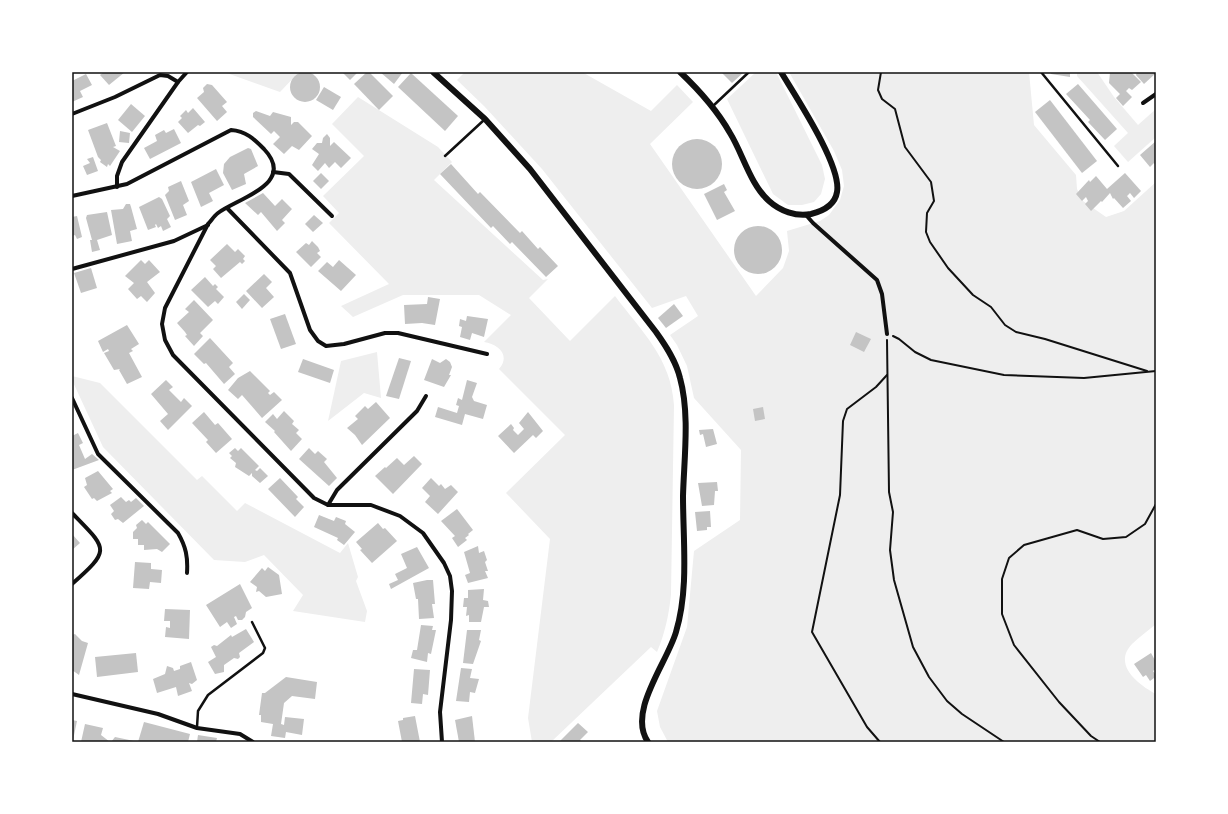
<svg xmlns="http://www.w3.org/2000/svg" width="1228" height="814" viewBox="0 0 1228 814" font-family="Ubuntu,sans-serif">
<rect width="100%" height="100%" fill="#fff"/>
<g fill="#eee">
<polygon points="224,72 299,72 280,92"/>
<path d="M465,72h117l69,39 26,-26 16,17 -43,42 106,152 27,-28 6,-17 -2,-20 33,-10 9,-6 11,-15 4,-14 -2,-16 -8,-19 -45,-79h240l5,53 42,50 1,14 6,12 23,16 18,-6 32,-29v442c-8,7 -17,13 -24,20 -20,21 7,41 24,50v48h-488l-8,-15 -3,-16 30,-84 7,-76 46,-31 1,-70 -47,-52 -7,-32 -10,-21 -7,-10 28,-19 -12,-20 -34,12 -110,-139 -58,-63 -27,-26z"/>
<polygon points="756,72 776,72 822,165 825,179 821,194 814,202 802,205 788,205 773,194 727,99"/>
<polygon points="1077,72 1097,72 1114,97 1138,125 1156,109 1156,137 1128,162 1114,146 1128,133 1077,76"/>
<path d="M358,97l80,50 14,15 -18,18 109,100 5,-1 -19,19 41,43 45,-45c27,36 56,62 59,109l-3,189c-2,21 -6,39 -14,58l-6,-5 -100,95h-19l-4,-24 22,-179 -44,-46 59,-58 -66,-66c12,-14 -1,-25 -15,-27l27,-27 -32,-20h-76l-50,22 -12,-11 48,-22 -60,-61 10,-10 -16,-17 41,-40 -32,-32z"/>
<polygon points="377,352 381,398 364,393 328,421 341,361"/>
<polygon points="72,376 100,383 197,480 202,476 237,511 245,503 340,553 348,543 358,577 356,581 367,611 365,622 293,611 303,595 264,555 245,562 214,560 103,447 72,380"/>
</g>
<g fill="#c4c4c4">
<polygon points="104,72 125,72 109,85 100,75"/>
<polygon points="342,72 358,72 350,80"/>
<polygon points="367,72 369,72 393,96 379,110 354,84"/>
<polygon points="380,72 403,72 394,84"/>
<polygon points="721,72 744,72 732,83"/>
<polygon points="1051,72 1070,72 1070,77 1051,74"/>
<polygon points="1110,72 1131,72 1141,82 1132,90 1129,88 1126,91 1132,97 1123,106 1116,98 1120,94 1109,83"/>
<polygon points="1137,72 1156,72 1156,73 1144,84 1136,75"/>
<circle cx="305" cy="87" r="15"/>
<polygon points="411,73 458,116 445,131 398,87"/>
<polygon points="86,74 92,85 80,91 83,97 72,102 72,81"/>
<polygon points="207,84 212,85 227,102 222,106 227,112 217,121 197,98 204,92 203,88"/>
<polygon points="1078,84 1117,129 1105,140 1088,122 1090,120 1066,94"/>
<polygon points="324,87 341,97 333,110 316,100"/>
<polygon points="1050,100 1097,161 1082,173 1035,112"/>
<polygon points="131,104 145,116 132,132 118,120"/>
<polygon points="193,108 205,122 200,126 198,125 188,133 178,122 182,118 180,116 186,110 188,113"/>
<polygon points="256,111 270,116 273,112 291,117 291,125 294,122 298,122 312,136 299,150 292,146 284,154 273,144 280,137 274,131 271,134 253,117 253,113"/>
<polygon points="107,123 116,146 113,147 120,151 110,166 108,164 107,167 100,162 101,160 98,157 88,130"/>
<polygon points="174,129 181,143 150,159 144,148 157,141 155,135 164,130 166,133"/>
<polygon points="120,131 130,133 129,143 119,142"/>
<polygon points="327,134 330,138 330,146 334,142 351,158 341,168 335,162 329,168 325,163 318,171 312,165 319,154 312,149 317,143 322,143 323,138"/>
<circle cx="697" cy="164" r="25"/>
<polygon points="1156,141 1156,166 1154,163 1150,167 1140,155"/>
<polygon points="248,148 251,149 258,166 244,174 246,184 232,190 223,173 224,164 230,157"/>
<polygon points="93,157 98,171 87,175 83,166 90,163 87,159"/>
<polygon points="451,164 478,194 480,192 520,233 522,231 538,249 540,247 558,266 546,277 512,242 510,244 493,226 491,228 440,174"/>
<polygon points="216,169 224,185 209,193 213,201 201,207 191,182"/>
<polygon points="321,173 329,181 321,189 313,181"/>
<polygon points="1125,173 1141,191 1134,198 1130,193 1127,196 1131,201 1123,208 1114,198 1113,199 1110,193 1102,202 1101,201 1091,211 1085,204 1088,201 1086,197 1082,201 1076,194 1089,180 1090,182 1096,176 1107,189"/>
<polygon points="181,181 189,201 183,205 187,215 175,220 165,195 169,191 168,187"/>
<polygon points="724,184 727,190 724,192 735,211 717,220 704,194"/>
<polygon points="263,193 275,206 282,199 292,209 282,220 285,223 277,231 261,212 258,215 245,203"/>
<polygon points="159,197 162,199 170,216 167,219 171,227 163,231 161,226 158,228 156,224 155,225 156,227 148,230 139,207"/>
<polygon points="126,204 130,204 131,207 137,229 130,231 132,241 117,244 111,210 123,209"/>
<polygon points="107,212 112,235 97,240 100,250 92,252 90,240 92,240 86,218 87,215"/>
<polygon points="314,215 323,223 313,232 305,224"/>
<polygon points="77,216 82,237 77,239 75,235 72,236 72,217"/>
<circle cx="758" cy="250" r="24"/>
<polygon points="312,241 318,247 320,251 317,253 321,257 311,267 296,252 306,243 309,245"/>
<polygon points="227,244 235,252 238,249 245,256 243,259 245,261 242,264 240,262 221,278 213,269 216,266 210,260"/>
<polygon points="141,260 145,264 149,260 160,272 147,282 155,293 147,302 141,296 137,299 128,289 134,283 125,276"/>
<polygon points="339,260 356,275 341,291 318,271 327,262 333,267"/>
<polygon points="91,268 97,288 81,293 74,273"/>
<polygon points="264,274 272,282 266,288 274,297 262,308 246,291"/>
<polygon points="205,277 213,286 215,284 218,287 216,289 224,297 218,304 215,301 208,307 191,290"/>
<polygon points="244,294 250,300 242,309 236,302"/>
<polygon points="428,297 440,299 435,325 422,323 405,324 404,305 427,304"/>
<polygon points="194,300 213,320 200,333 203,336 194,346 185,336 187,335 185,332 177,323 189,312 185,309"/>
<polygon points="674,304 683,316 666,328 658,318"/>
<polygon points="285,314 296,344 281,349 270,319"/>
<polygon points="467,316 488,319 484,337 472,333 470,340 460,337 462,327 459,326 460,319 466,321"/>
<polygon points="127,325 139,344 131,349 133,351 129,353 142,377 127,384 119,370 120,369 114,370 104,353 109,351 108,349 103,352 98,341"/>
<polygon points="856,332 871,339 864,352 850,345"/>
<polygon points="210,338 233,363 229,367 235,374 224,384 206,363 204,364 194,354"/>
<polygon points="399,358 411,361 399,399 386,396"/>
<polygon points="303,359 334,370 330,383 298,372"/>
<polygon points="432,359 440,363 446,359 450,362 452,367 449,375 451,375 444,387 424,380"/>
<polygon points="250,371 270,391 268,393 270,395 274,392 282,400 262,418 242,395 238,399 228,390 238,378"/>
<polygon points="166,380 173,387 169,390 181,402 184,398 192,406 168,430 160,421 168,414 151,394"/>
<polygon points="467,380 477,383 472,397 474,401 487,405 483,419 465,414 462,425 435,417 438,407 457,413 459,406 456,405 458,398 462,400"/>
<polygon points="376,402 390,418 362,445 355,435 347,428 358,419 355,416 365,406 368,409"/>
<polygon points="763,407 765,419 755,421 753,409"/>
<polygon points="284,411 294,421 292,424 299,430 296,433 302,439 291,451 274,432 275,431 265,422 273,414 277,419"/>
<polygon points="204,412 215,425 218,423 232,439 216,453 206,442 208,440 192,423"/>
<polygon points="528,412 543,431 536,438 533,435 514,453 498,436 511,424 514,428 513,430 518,435 524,429 519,423"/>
<polygon points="713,429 717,444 706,447 703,434 700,435 699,430"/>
<polygon points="78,433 83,443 79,445 85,459 92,454 99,460 72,470 72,436"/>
<polygon points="235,448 238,451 241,448 259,466 255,470 257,471 260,468 268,476 260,483 252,476 252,473 249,476 235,467 236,463 230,458 232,456 229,453"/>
<polygon points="309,448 315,454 318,451 327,459 324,462 337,478 329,486 299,459"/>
<polygon points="414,456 422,464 393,494 375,476 385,467 386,468 397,458 404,465"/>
<polygon points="98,471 113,489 110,491 112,493 97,501 94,498 92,499 84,487 87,485 85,478"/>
<polygon points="280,478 298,497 296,499 304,507 295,517 268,489"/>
<polygon points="431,478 439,486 441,484 445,489 451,485 458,492 438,514 425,502 430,496 422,488"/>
<polygon points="717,482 718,491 715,491 714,505 702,506 698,483"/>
<polygon points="121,497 126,502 129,500 131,502 136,498 144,506 123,523 118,519 115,520 111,514 114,511 110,505"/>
<polygon points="457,509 473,530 468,534 469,535 465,538 467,540 458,547 452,538 455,536 441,521"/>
<polygon points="710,511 711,527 707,527 707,530 697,531 695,512"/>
<polygon points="319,515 334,521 336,517 346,521 345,524 355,532 344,545 337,540 338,538 314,527"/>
<polygon points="142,520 146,524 148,522 170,544 162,552 157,549 144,550 144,545 138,545 138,539 133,539 133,532 137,528 136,525"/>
<polygon points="378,523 383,529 385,528 397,541 372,563 360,550 362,549 356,542"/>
<polygon points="72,534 80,543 72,550"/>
<polygon points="478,546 479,553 484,551 487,560 485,562 488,571 485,571 488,578 468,583 465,575 470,573 464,552"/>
<polygon points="417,547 429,568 391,589 389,584 398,580 395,574 407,568 401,554"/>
<polygon points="135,562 151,563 151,569 162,570 161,583 150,582 149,589 133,588"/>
<polygon points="268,567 279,575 282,594 266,597 259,591 256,592 257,587 250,582 262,568 265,571"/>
<polygon points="427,580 433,580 435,604 432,604 434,618 419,619 418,599 416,599 413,583"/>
<polygon points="240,584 252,608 246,612 245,617 242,620 238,620 236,616 234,617 237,624 231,628 227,622 220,627 206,605"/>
<polygon points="484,589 483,600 488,601 489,607 484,607 481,622 469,622 469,615 466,616 467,607 463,607 464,598 468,598 468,590"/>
<polygon points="165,609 190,610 189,639 165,637 166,627 170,628 170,621 164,621"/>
<polygon points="421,625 433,626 432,630 436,630 431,654 428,653 427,662 411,658 413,650 417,650"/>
<polygon points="246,629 254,642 239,653 240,657 238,659 234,658 224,665 224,672 215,674 208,662 216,657 211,647 214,645 217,646 231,635 232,637"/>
<polygon points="467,630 481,630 479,640 481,641 473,664 463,663"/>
<polygon points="75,634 82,641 88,643 79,675 72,670 72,635"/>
<polygon points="136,653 138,672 97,677 95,657"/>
<polygon points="1151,653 1156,662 1156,669 1153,671 1156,675 1156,683 1154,678 1150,681 1146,675 1143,677 1134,664"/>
<polygon points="191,662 197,680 192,684 189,683 192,691 178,696 176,687 157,693 153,679 165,674 167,666 173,668 174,671 180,669 180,666"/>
<polygon points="461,668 472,669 470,678 479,679 475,693 470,692 469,702 456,701"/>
<polygon points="414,669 430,670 428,695 423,694 422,704 411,703"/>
<polygon points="286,677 317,682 315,699 292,696 284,703 281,724 284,725 285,717 304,719 302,735 286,732 285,738 271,736 273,724 261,722 261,715 259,715 262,693 265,693"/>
<polygon points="415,716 420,742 402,742 398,721 403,720 403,718"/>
<polygon points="472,716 475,742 459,742 455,720"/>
<polygon points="72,720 77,721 73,740 72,740"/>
<polygon points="144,722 190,734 188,742 138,742"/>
<polygon points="578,723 588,732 580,740 582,742 559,742"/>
<polygon points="85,724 103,728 101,735 110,742 81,742"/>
<polygon points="198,735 217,738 216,742 197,742"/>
<polygon points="115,737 134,741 134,742 111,742"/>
</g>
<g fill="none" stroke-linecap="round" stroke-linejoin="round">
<g stroke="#111" stroke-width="2">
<polyline points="881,72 878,90 882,99 895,109 905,147 931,182 934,201 927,213 926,232 930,242 948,268 973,295 991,307 1005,325 1016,332 1045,339 1147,371"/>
<polyline points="893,336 899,339 915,352 931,360 1004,375 1084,378 1156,371"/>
<polyline points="887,340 889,492 893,512 890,550 894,580 913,647 929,677 947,701 962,714 1004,742"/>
<polyline points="880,742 867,727 812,632 840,495 843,421 847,409 876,387 887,375"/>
<polyline points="1100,742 1091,736 1059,702 1014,645 1002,614 1002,579 1009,558 1024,545 1077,530 1103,539 1126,537 1145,524 1156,504"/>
</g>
<g stroke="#111" stroke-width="2.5">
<polyline points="1041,72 1118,166"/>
<polyline points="713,106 749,72"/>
<polyline points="445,156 484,120"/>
<polyline points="197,727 198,711 208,695 263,653 265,648 252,622"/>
</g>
<g stroke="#111" stroke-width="4">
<polyline points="1143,103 1156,94"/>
<polyline points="72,114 115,97 160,75 168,76 178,82 187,72"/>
<polyline points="273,172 289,174 332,216"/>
<polyline points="117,187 117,176 122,162 178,82"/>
<path d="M72,196l55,-12 104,-54c15,1 23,9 33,19 33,35 -26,49 -46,64 -4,3 -7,8 -10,11l-43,84 -3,16 3,16 8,15 141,143 14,7h43l29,11 23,17 21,30 6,13 2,15 -1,29 -11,92 2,30"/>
<polyline points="227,208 290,273 310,330 318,341 326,346 344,344 385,333 398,333 487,354"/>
<polyline points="806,215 813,223 877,280 882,294 887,334"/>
<polyline points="72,269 174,241 208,225"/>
<path d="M72,398l26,56 80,79c8,14 10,24 9,40"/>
<polyline points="328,505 337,490 417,411 426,396"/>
<path d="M72,513c35,36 40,36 0,71"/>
<polyline points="72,694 158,714 197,728 240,734 253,742"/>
</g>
<g stroke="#111" stroke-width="6">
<path d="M433,72l52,47 45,50 126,163c10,14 20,29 24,46 10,36 4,81 3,118 0,45 6,93 -7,136 -9,31 -49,80 -28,110"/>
<path d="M680,72c19,18 37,38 50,61 13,21 20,51 39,68 11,10 27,16 42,13 12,-3 24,-9 26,-22 5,-26 -41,-95 -56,-120"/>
</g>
</g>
<rect width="1228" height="814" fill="none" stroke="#ffffff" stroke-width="146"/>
<rect x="73" y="73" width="1082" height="668" fill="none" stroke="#111" stroke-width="1.5"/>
</svg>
